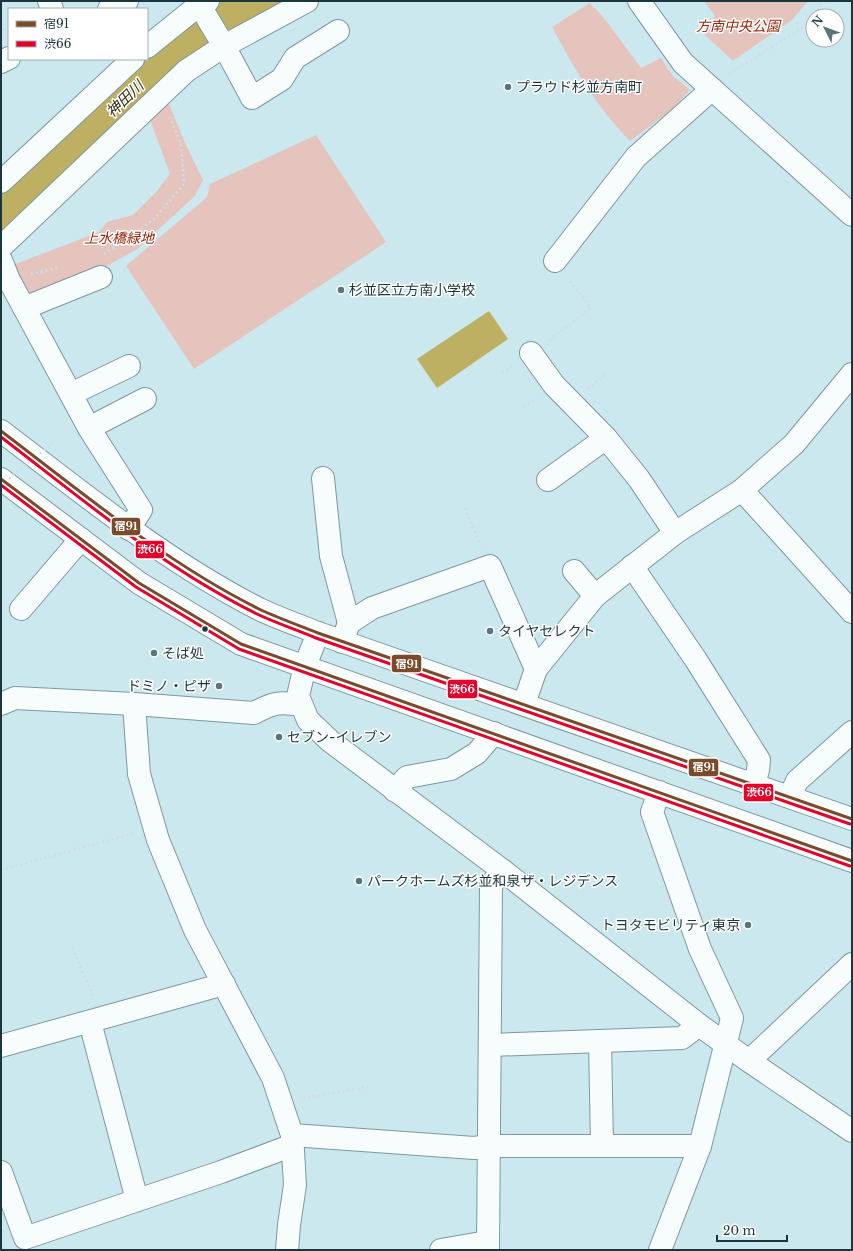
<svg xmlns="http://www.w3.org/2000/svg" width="853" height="1251" viewBox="0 0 853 1251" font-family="'Libre Baskerville','Noto Sans JP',serif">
<rect width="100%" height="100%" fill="#cce8ef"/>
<g fill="#e5c4bd">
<polygon points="704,1 808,1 792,20 733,61 703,33 715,16"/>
<path d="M590,3l14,15 37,50 20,-10 12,18 17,14 -19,20 -41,31c-34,-35 -55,-71 -78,-114z"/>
<polygon points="167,99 185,143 203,180 195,196 137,249 105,267 29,298 13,265 99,232 107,222 133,215 157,191 170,174 148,114"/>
<polygon points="316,135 386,242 194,369 126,266 207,197 210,184"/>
</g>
<polygon fill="#bdb062" points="489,311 508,339 437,388 417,359"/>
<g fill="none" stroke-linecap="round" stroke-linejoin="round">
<polyline stroke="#bdb062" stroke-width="42" points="1,217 31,187 171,56 232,15 264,1"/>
<defs>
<g id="minor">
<polyline points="49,1 52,9"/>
<polyline points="197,1 224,46 252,98 282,79 295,58 338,31"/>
<polyline points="639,1 683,63 852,215"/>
<polyline points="109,9 127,1"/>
<polyline points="147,47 199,5 208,1"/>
<polyline points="1,62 9,58"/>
<polyline points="1,182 133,59"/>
<polyline points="1,247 186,71 224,46 307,1"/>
<polyline points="1,260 9,280 89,428 141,510 129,529"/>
<polyline points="555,261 636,157 712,89"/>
<polyline points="24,308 101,277"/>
<polyline points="531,353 554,385 606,438 639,479 675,533"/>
<polyline points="71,394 129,366"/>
<polyline points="89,428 145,399"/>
<polyline points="323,478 331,556 349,623"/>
<polyline points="548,480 606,438"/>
<polyline points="742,490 852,612"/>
<polyline points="632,566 696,660 759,760 758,770 754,784"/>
<polyline points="574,571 595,596"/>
<polyline points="21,609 81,539"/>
<polyline points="318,633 305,666 298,696 308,720 330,741 502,870 699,1025 749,1061 852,1131"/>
<polyline points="342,642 349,623 372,608 490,566 536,669"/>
<path d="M1,704l14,-6 119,6 120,9c19,-10 25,-12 47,-8"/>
<polyline points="134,704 139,774 158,840 195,930 273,1078 292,1135 295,1185 289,1225 287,1250"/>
<polyline points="524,704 536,669 595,596 675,533 742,490 794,444 852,374"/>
<polyline points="395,791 407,777 451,769 477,753 494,733"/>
<polyline points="659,792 652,812 700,949 732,1018 700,1146 660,1250"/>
<polyline points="790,796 797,781 852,732"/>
<polyline points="90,1022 137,1200"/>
<polyline points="600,1041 602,1145"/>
<polyline points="491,1045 682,1038 699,1025"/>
<polyline points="1,1046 224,984"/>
<polyline points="749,1061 852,964"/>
<polyline points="292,1135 474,1148 488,1146 700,1146"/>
<polyline points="1,1172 25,1238 221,1172 293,1145"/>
<polyline points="441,1250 487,1242"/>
<polyline points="488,1250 491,885 502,870"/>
</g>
<g id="major">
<path d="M1,431c83,63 164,130 258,178 19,9 39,16 59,24l534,186"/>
<polyline points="1,479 139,583 241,644 852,861"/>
</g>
</defs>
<use href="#minor" stroke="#7e989e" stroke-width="24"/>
<use href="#major" stroke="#7e989e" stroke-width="24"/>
<g stroke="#d3dcdf" stroke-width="2.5" stroke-dasharray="2 3" stroke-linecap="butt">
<polyline points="1,19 4,29 1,30"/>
<polyline points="729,74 802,28 825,1"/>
<polyline points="104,254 153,220 184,184 181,144 170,117"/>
<polyline points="31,274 57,268"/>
<polyline points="549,340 591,308 568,278"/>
<polyline points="502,373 512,366"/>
<polyline points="588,389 606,374"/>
<polyline points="524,407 537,398"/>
<polyline points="465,508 481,546"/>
<polyline points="1,870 134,833"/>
<polyline points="72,948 94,998"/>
<polyline points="303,1098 368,1087"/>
</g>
<use href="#minor" stroke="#f7fcfd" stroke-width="22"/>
<use href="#major" stroke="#f7fcfd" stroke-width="22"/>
<polyline stroke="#d3dcdf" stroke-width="2.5" stroke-dasharray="2 3" stroke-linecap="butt" points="1,485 54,442"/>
<defs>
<g id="bus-1">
<path d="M1,431c83,63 164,131 258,178 19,9 39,16 59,24l534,186"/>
<polyline points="1,479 139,583 241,644 852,861"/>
</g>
<g id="bus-2">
<path d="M1,437c82,63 163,131 256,177 19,9 40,16 59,24l534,186"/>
<polyline points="1,485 136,587 239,649 850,866"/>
</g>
</defs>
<use href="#bus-1" stroke="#fff" stroke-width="6"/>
<use href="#bus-2" stroke="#fff" stroke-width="6"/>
<use href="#bus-1" stroke="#7a4b2a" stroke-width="3"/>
<use href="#bus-2" stroke="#e4002b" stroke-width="3"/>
</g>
<g fill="#59757b" stroke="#fff" stroke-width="1.5">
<circle cx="508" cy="87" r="4"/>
<circle cx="341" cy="290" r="4"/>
<circle cx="490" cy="631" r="4"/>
<circle cx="154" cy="653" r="4"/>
<circle cx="219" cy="686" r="4"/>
<circle cx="279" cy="737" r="4"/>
<circle cx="359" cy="881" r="4"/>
<circle cx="748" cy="925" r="4"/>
</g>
<circle fill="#1b373d" stroke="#fff" stroke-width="1.5" cx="205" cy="629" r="3.5"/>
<g text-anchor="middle" stroke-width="3" stroke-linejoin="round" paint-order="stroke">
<g font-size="14" font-style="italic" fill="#98260b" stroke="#fff">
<text x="738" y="31">方南中央公園</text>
<text x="119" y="243">上水橋緑地</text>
</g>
<g font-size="14" fill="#1b373d" stroke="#fff" text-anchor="start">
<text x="516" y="92">プラウド杉並方南町</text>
<text x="349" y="295">杉並区立方南小学校</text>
<text x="498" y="636">タイヤセレクト</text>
<text x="162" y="658">そば処</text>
<text x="211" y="691" text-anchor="end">ドミノ・ピザ</text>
<text x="287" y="742">セブン-イレブン</text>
<text x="367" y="886">パークホームズ杉並和泉ザ・レジデンス</text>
<text x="740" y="930" text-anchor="end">トヨタモビリティ東京</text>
</g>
<g font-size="15" font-style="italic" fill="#373019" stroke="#fff">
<text transform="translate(125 99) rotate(-44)" y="5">神田川</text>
</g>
</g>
<g stroke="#fff" stroke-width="1.5">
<rect x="111" y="517" width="30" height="19" rx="4" fill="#7a4b2a"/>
<rect x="135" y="540" width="30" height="19" rx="4" fill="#e4002b"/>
<rect x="391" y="654" width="31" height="19" rx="4" fill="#7a4b2a"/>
<rect x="447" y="679" width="31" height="20" rx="4" fill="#e4002b"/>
<rect x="688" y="758" width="31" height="19" rx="4" fill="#7a4b2a"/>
<rect x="743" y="783" width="31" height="19" rx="4" fill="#e4002b"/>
</g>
<g font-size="11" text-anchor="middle" font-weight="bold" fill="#fff">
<text x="126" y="530">宿91</text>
<text x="150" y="553">渋66</text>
<text x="407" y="668">宿91</text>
<text x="462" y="693">渋66</text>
<text x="704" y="771">宿91</text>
<text x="759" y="796">渋66</text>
</g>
<rect width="853" height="1251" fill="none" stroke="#1b373d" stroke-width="4"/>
<rect x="8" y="8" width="140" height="52" fill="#ffffff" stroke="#a4afb1"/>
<rect x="16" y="21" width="20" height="6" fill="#7a4b2a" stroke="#a4afb1"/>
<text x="44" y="28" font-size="12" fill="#1b373d">宿91</text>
<rect x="16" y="41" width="20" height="6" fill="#e4002b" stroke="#a4afb1"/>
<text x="44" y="48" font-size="12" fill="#1b373d">渋66</text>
<g transform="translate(825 28) rotate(312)"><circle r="19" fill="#ffffff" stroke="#a4afb1"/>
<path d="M0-3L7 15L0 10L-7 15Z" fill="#59757b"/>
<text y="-6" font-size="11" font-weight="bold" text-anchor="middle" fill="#1b373d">N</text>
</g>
<path d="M717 1235v6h70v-6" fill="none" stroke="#1b373d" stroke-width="2"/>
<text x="723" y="1235" font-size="12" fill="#1b373d" stroke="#ffffff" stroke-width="3" paint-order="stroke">20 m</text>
</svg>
